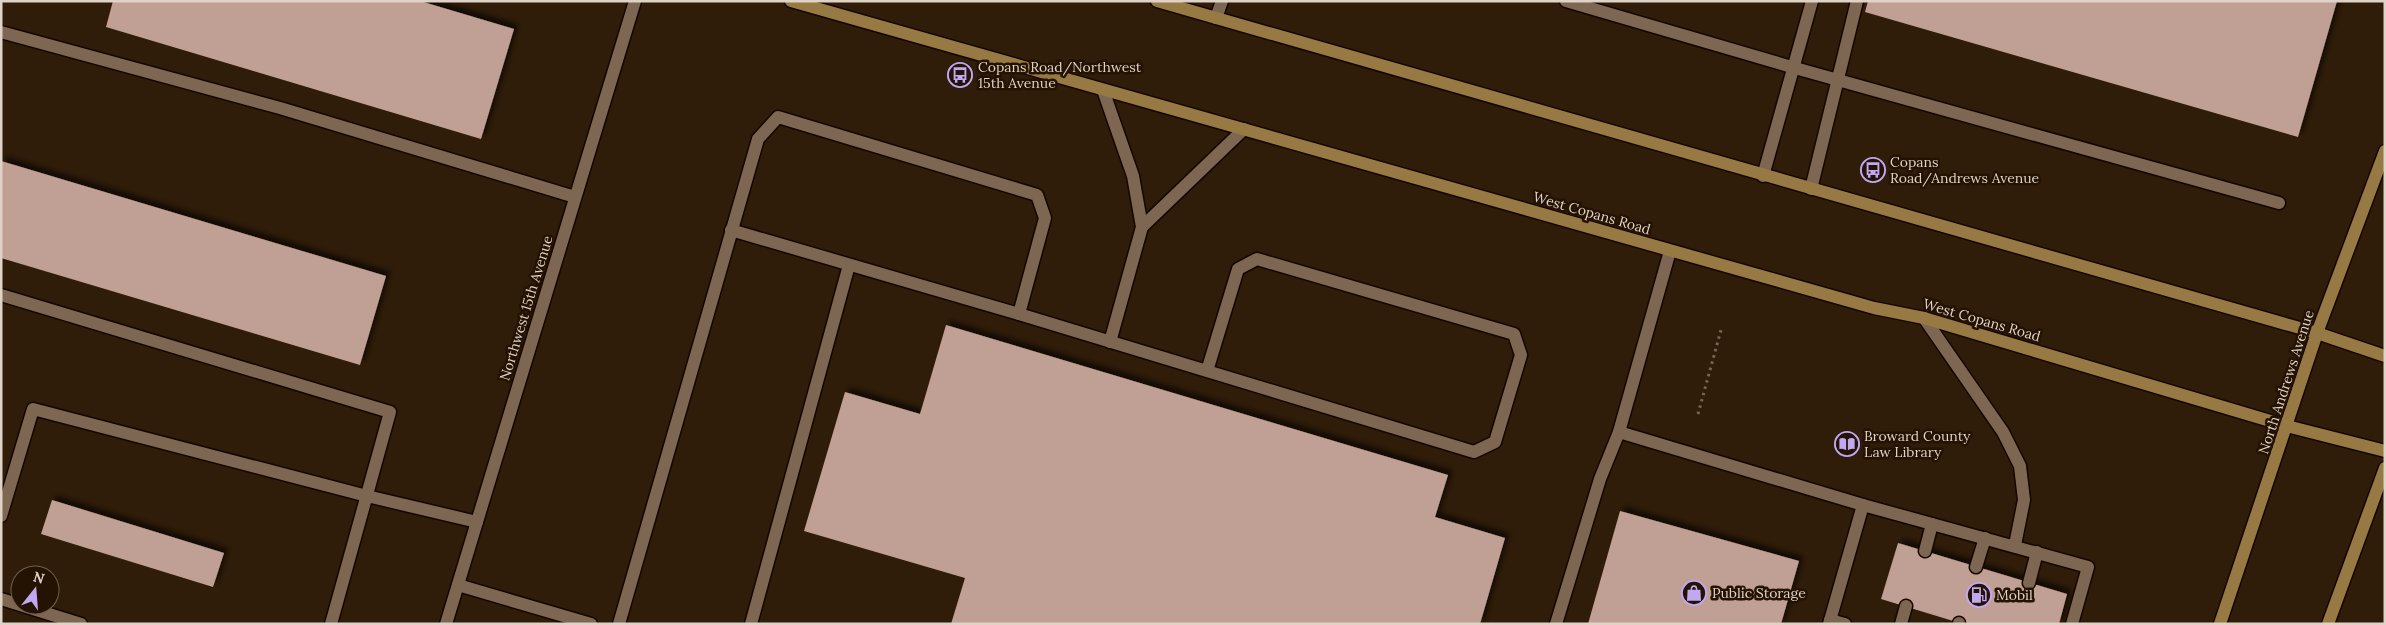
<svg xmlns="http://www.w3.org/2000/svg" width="2386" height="625" viewBox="0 0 2386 625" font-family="Lora,serif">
<defs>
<filter id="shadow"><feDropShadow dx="4.5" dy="-4.5" stdDeviation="2.5" flood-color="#0009"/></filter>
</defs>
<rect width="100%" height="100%" fill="#2f1c09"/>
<g fill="#c09f94" filter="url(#shadow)">
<polygon points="113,1 420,1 514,29 481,139 106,27"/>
<polygon points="1868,1 2337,1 2298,137 1865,12"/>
<polygon points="1,161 386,276 360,365 1,258"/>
<polygon points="946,325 1448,475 1435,517 1505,538 1480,624 951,624 965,578 804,531 845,392 920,414"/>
<polygon points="52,500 224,553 213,587 41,534"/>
<polygon points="1620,511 1799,561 1781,624 1588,624"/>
<polygon points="1898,543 2067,594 2059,624 1963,624 1881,599"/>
</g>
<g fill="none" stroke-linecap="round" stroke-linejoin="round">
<defs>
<g id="lane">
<polyline points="1566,1 1795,68 2279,203"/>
<polyline points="1216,18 1222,1"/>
<polyline points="1,32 280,108 575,197"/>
<polyline points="1103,90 1133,176 1142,227 1244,129"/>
<polyline points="1763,176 1812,1"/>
<polyline points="1811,189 1857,1"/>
<polyline points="1670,251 1619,432 1863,505 1829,624"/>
<polyline points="1,295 390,412 331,624"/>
<polyline points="1019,314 1474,452 1495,442 1521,355 1514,334 1257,259 1238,269 1207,371"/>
<polyline points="1924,318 2003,432 2020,466 2024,500 2015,545"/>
<polyline points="1110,342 1142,227"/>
<polyline points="1863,505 2088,567 2072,624"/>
<polyline points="1,516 33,409 367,496 477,522"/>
<polyline points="1925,551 1932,524"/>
<polyline points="1976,567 1985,538"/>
<polyline points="2029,583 2037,552"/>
<polyline points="458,585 591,624"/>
<polyline points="1,599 81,624"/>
<polyline points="1830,620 1845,624"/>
<polyline points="619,624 758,139 778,117 1037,195 1045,218 1019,314 731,230"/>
<polyline points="751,624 849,265"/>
<polyline points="1556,624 1600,479 1619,432"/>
<polyline points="1901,624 1906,606"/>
<polyline points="1959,624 1959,623"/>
</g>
<polyline id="street" points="446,624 635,1"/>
<g id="secondary">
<polyline points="791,1 1874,308 1924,318 2287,426 2385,451"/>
<polyline points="1157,1 2317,333 2385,356"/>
<polyline points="2220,624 2317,333 2385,151"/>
<polyline points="2328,624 2385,468"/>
</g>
</defs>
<use href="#lane" stroke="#160600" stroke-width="15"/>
<use href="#street" stroke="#160600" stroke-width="15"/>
<use href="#secondary" stroke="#160600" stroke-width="15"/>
<polyline stroke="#756555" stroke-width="3" stroke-dasharray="2.5 4" stroke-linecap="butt" points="1698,414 1721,330"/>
<use href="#lane" stroke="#7d6652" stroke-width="12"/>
<use href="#street" stroke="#7d6652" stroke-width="12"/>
<use href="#secondary" stroke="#977a43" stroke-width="12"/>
</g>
<defs>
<symbol id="bus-ring" viewBox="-11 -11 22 22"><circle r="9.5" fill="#241202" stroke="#c1a8f3" stroke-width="1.5"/><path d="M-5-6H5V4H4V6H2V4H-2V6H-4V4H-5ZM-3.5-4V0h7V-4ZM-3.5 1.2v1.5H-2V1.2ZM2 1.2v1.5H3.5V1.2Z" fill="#c1a8f3"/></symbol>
<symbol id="library-ring" viewBox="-11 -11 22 22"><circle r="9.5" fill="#241202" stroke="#c1a8f3" stroke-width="1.5"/><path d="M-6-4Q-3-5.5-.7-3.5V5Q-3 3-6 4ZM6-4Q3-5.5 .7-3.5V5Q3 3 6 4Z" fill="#c1a8f3"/></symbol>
<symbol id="shop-ring" viewBox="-11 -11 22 22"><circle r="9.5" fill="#241202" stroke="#c1a8f3" stroke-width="1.5"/><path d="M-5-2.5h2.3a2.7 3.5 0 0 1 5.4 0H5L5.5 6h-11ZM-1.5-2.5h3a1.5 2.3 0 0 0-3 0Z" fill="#c1a8f3"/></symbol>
<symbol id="fuel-ring" viewBox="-11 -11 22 22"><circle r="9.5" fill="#241202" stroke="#c1a8f3" stroke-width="1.5"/><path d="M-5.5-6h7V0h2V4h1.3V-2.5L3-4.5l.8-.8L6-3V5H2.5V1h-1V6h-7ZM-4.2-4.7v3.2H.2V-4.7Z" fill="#c1a8f3"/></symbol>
</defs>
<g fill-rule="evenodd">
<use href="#bus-ring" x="946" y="61" width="28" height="28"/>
<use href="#bus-ring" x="1859" y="156" width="28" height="28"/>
<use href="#library-ring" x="1833" y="430" width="28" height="28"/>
<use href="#shop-ring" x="1680" y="579" width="28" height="28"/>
<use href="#fuel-ring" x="1965" y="581" width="28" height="28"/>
</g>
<g text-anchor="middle" stroke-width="5" stroke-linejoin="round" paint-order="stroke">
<g font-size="14" fill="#dfd2c7" stroke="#241202" text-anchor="start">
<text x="978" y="72">Copans Road/Northwest<tspan x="978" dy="16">15th Avenue</tspan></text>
<text x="1890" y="167">Copans<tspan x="1890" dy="16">Road/Andrews Avenue</tspan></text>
<text x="1864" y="441">Broward County<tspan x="1864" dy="16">Law Library</tspan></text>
<text x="1712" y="598">Public Storage</text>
<text x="1996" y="600">Mobil</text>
</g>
<g font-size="14" fill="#dfd2c7" stroke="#241202">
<text transform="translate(1592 213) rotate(16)" y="5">West Copans Road</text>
<text transform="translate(526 308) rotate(-73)" y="5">Northwest 15th Avenue</text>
<text transform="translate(1982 320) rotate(16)" y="5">West Copans Road</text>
<text transform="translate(2286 382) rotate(-72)" y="5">North Andrews Avenue</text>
</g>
</g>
<rect width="2386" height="625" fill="none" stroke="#dfd2c7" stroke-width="5"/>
<g transform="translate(35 590) rotate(17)"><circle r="24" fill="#241202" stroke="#6f5f51"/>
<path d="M0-4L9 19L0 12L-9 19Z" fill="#c1a8f3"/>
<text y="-8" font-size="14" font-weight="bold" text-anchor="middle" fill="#dfd2c7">N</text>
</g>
</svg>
